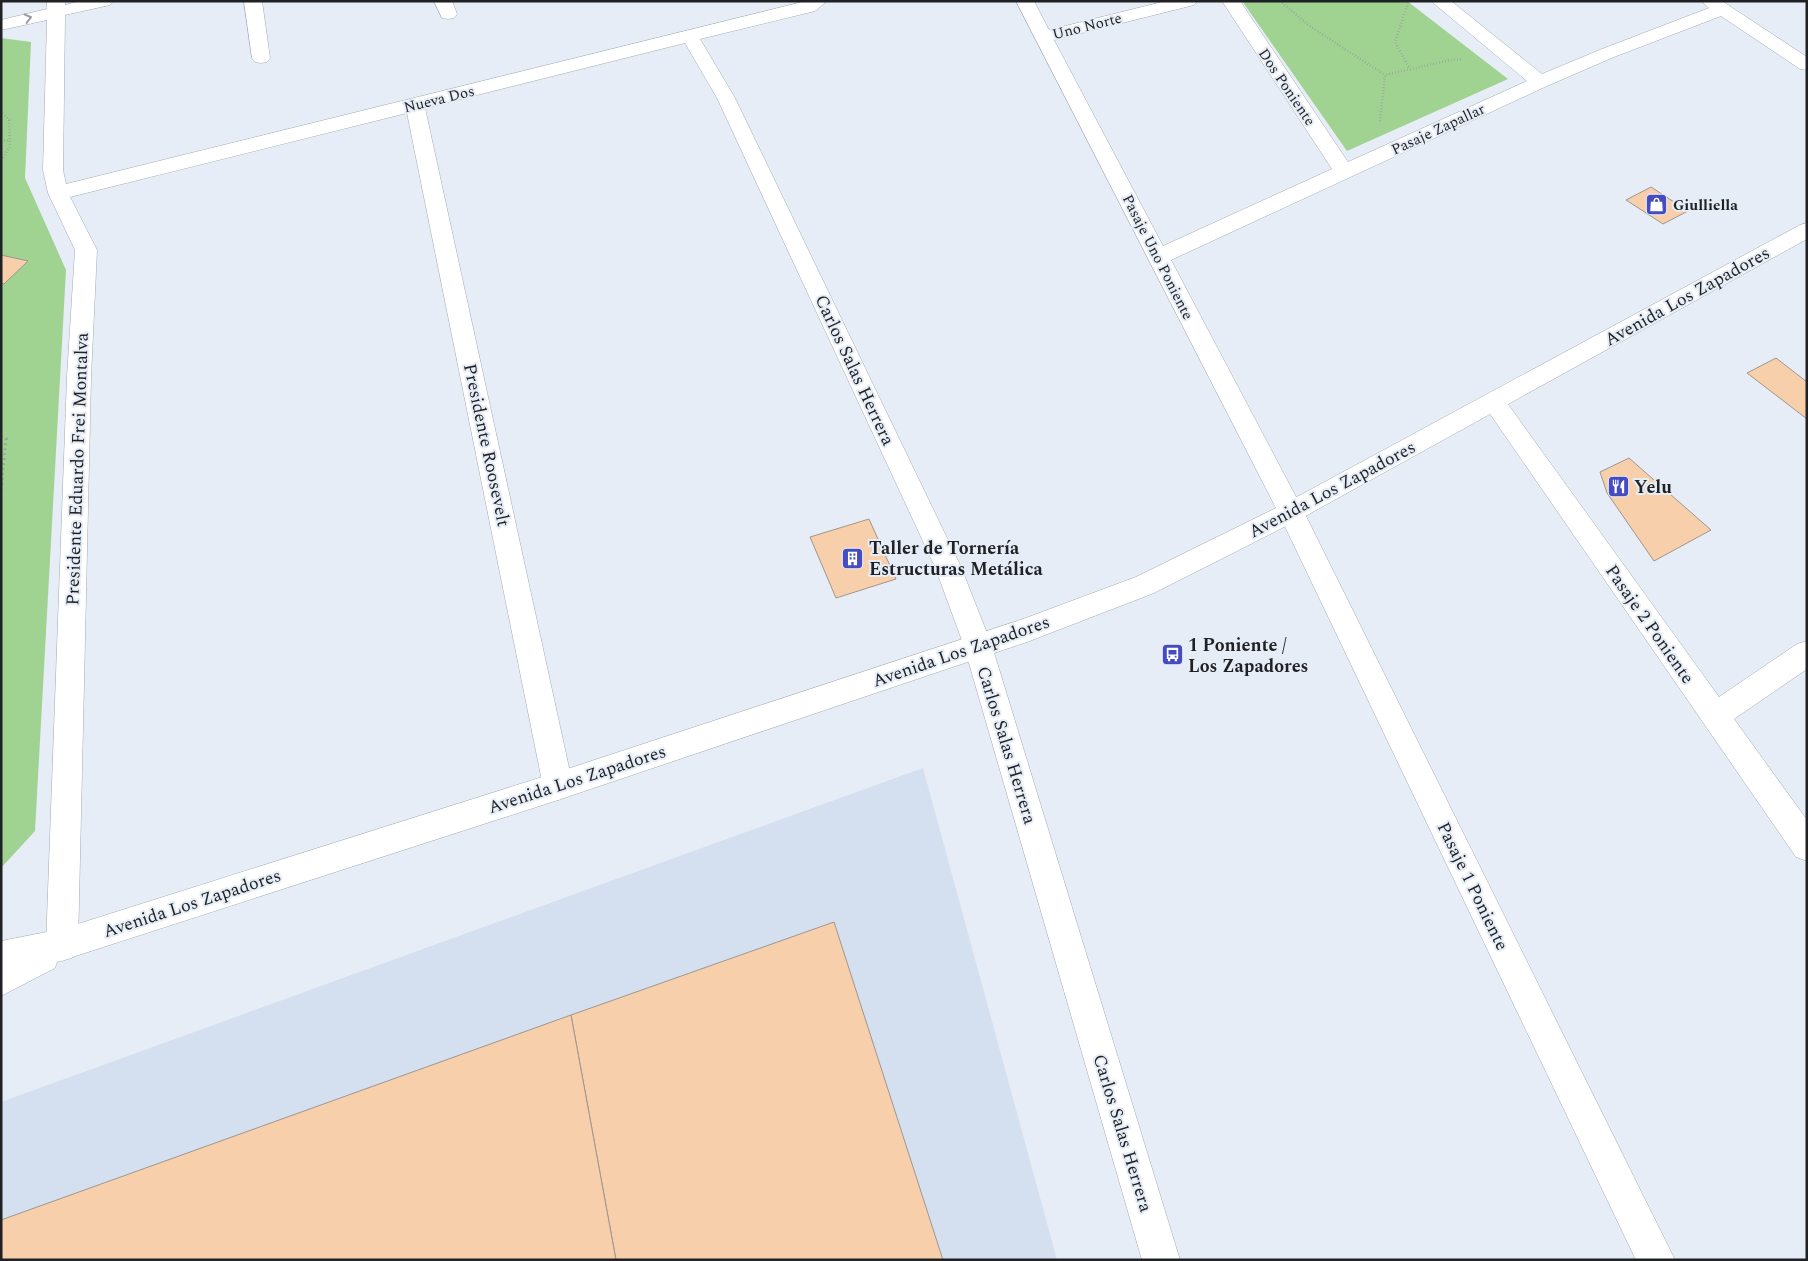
<svg xmlns="http://www.w3.org/2000/svg" width="1808" height="1261" viewBox="0 0 1808 1261" font-family="Spectral,serif">
<rect width="100%" height="100%" fill="#e6edf6"/>
<polygon fill="#d4e0ef" points="923,768 1057,1260 1,1260 1,1102"/>
<g fill="#a0d291">
<polygon points="1242,1 1407,1 1508,79 1347,151"/>
<polygon points="1,38 31,42 25,178 66,270 35,831 1,868"/>
</g>
<g fill="#f7cfab" stroke="#9f968f">
<polygon points="1651,187 1688,211 1663,224 1626,200"/>
<polygon points="1,255 28,261 4,284 1,283"/>
<polygon points="1776,358 1807,382 1807,419 1747,373"/>
<polygon points="1629,458 1711,530 1654,561 1607,493 1600,472"/>
<polygon points="869,519 896,579 836,598 810,537"/>
<polygon points="834,922 943,1260 616,1260 571,1015"/>
<polygon points="571,1015 616,1260 1,1260 1,1220"/>
</g>
<g fill="none" stroke-linecap="round" stroke-linejoin="round">
<defs>
<g id="minor">
<polygon points="47,1 65,1 65,5 80,1 113,1 110,5 65,15 63,170 66,184 806,1 827,1 815,11 700,39 735,98 961,567 992,646 1180,1260 1142,1260 964,646 935,567 717,98 685,43 425,108 573,786 569,796 558,800 547,796 543,786 407,113 70,197 97,250 91,377 78,945 74,957 62,961 50,957 46,945 67,377 75,250 48,193 43,170 47,20 1,30 1,20 47,9"/>
<polygon points="244,1 262,1 270,58 267,62 261,63 255,62 252,58"/>
<polygon points="434,1 452,1 457,14 454,18 448,19 442,18"/>
<polygon points="1016,1 1034,1 1049,30 1166,1 1197,1 1194,5 1054,40 1163,246 1332,169 1222,1 1240,1 1348,162 1527,81 1431,1 1451,1 1542,74 1602,49 1709,8 1701,1 1722,1 1807,57 1807,70 1800,69 1721,16 1614,57 1547,86 1171,260 1304,512 1675,1260 1636,1260 1278,512"/>
<polygon points="1494,393 1502,396 1719,697 1797,644 1807,641 1807,669 1734,719 1807,820 1807,861 1796,857 1486,408 1482,402 1486,396"/>
</g>
<polygon id="major" points="1807,223 1807,239 1300,519 1154,593 1027,642 558,800 57,962 55,968 1,996 1,941 62,929 558,772 1023,619 1136,577 1282,505 1800,225"/>
</defs>
<use href="#minor" stroke="#a4abb3" stroke-width="1"/>
<use href="#major" stroke="#a4abb3" stroke-width="1"/>
<g stroke="#90959c" stroke-width="2.5" stroke-dasharray="0.5 2.5" stroke-linecap="butt">
<polyline points="1280,1 1311,27 1385,75"/>
<polyline points="1408,3 1395,42 1410,69"/>
<polyline points="1,111 9,120 10,146 1,161"/>
<polyline points="1380,121 1385,75 1450,60 1463,59"/>
<polyline points="1,141 10,140"/>
</g>
<polyline stroke="#90959c" stroke-width="3" stroke-dasharray="1 4" stroke-linecap="butt" points="1,437 6,439 1,490"/>
<use href="#minor" fill="#fff" fill-rule="evenodd"/>
<use href="#major" fill="#fff" fill-rule="evenodd"/>
</g>
<defs><path id="oneway-chevron" d="M-2-3.5L2.5 0L-2 3.5" fill="none" stroke-width="1.6" stroke-linecap="round" stroke-linejoin="round" transform="scale(1.25)"/></defs>
<use stroke="#9a9b9c" href="#oneway-chevron" transform="translate(28 18) rotate(-14)"/>
<defs>
<symbol id="shop-square" viewBox="-11 -11 22 22"><rect x="-9" y="-9" width="18" height="18" rx="4" fill="#454bc0" stroke="#e6edf6"/><path d="M-5-2.5h2.3a2.7 3.5 0 0 1 5.4 0H5L5.5 6h-11ZM-1.5-2.5h3a1.5 2.3 0 0 0-3 0Z" fill="#fff"/></symbol>
<symbol id="restaurant-square" viewBox="-11 -11 22 22"><rect x="-9" y="-9" width="18" height="18" rx="4" fill="#454bc0" stroke="#e6edf6"/><path d="M-5-6h1v4h1v-4h1v4h1v-4h1v5L-1.5 .5V6h-2V.5L-5-1ZM5-6V6H3V1.5H1.5Q1.5-4 5-6Z" fill="#fff"/></symbol>
<symbol id="building-square" viewBox="-11 -11 22 22"><rect x="-9" y="-9" width="18" height="18" rx="4" fill="#454bc0" stroke="#e6edf6"/><path d="M-4-6H4V6H1V3H-1V6H-4ZM-2.5-4.3h1.7v1.8h-1.7ZM.8-4.3h1.7v1.8H.8ZM-2.5-1h1.7V.8h-1.7ZM.8-1h1.7V.8H.8Z" fill="#fff"/></symbol>
<symbol id="bus-square" viewBox="-11 -11 22 22"><rect x="-9" y="-9" width="18" height="18" rx="4" fill="#454bc0" stroke="#e6edf6"/><path d="M-5-6H5V4H4V6H2V4H-2V6H-4V4H-5ZM-3.5-4V0h7V-4ZM-3.5 1.2v1.5H-2V1.2ZM2 1.2v1.5H3.5V1.2Z" fill="#fff"/></symbol>
</defs>
<g fill-rule="evenodd">
<use href="#shop-square" x="1644" y="192" width="25" height="25"/>
<use href="#restaurant-square" x="1606" y="474" width="25" height="25"/>
<use href="#building-square" x="840" y="546" width="25" height="25"/>
<use href="#bus-square" x="1160" y="642" width="25" height="25"/>
</g>
<g text-anchor="middle" stroke-width="4" stroke-linejoin="round" paint-order="stroke">
<g font-size="15" fill="#1f2124" stroke="#e6edf6">
<text transform="translate(1087 26) rotate(-14)" y="5">Uno Norte</text>
<text transform="translate(1287 87) rotate(56)" y="5">Dos Poniente</text>
<text transform="translate(439 99) rotate(-14)" y="5">Nueva Dos</text>
<text transform="translate(1438 129) rotate(-25)" y="5">Pasaje Zapallar</text>
<text transform="translate(1158 257) rotate(63)" y="5">Pasaje Uno Poniente</text>
</g>
<g font-size="15" font-weight="bold" fill="#1f2124" stroke="#e6edf6" text-anchor="start">
<text x="1673" y="210">Giulliella</text>
</g>
<g font-size="18" fill="#1f2124" stroke="#e6edf6">
<text transform="translate(1687 296) rotate(-29)" y="6">Avenida Los Zapadores</text>
<text transform="translate(855 370) rotate(65)" y="6">Carlos Salas Herrera</text>
<text transform="translate(487 445) rotate(78)" y="6">Presidente Roosevelt</text>
<text transform="translate(77 469) rotate(-88)" y="6">Presidente Eduardo Frei Montalva</text>
<text transform="translate(1332 489) rotate(-28)" y="6">Avenida Los Zapadores</text>
<text transform="translate(1650 624) rotate(55)" y="6">Pasaje 2 Poniente</text>
<text transform="translate(961 651) rotate(-19)" y="6">Avenida Los Zapadores</text>
<text transform="translate(1007 745) rotate(73)" y="6">Carlos Salas Herrera</text>
<text transform="translate(577 779) rotate(-18)" y="6">Avenida Los Zapadores</text>
<text transform="translate(1473 886) rotate(64)" y="6">Pasaje 1 Poniente</text>
<text transform="translate(192 903) rotate(-18)" y="6">Avenida Los Zapadores</text>
<text transform="translate(1123 1133) rotate(73)" y="6">Carlos Salas Herrera</text>
</g>
<g font-size="18" font-weight="bold" fill="#1f2124" stroke="#e6edf6" text-anchor="start">
<text x="1634" y="493">Yelu</text>
<text x="869" y="554">Taller de Tornería<tspan x="869" dy="21">Estructuras Metálica</tspan></text>
<text x="1188" y="651">1 Poniente /<tspan x="1188" dy="21">Los Zapadores</tspan></text>
</g>
</g>
<rect width="1808" height="1261" fill="none" stroke="#1f2124" stroke-width="5"/>
</svg>
